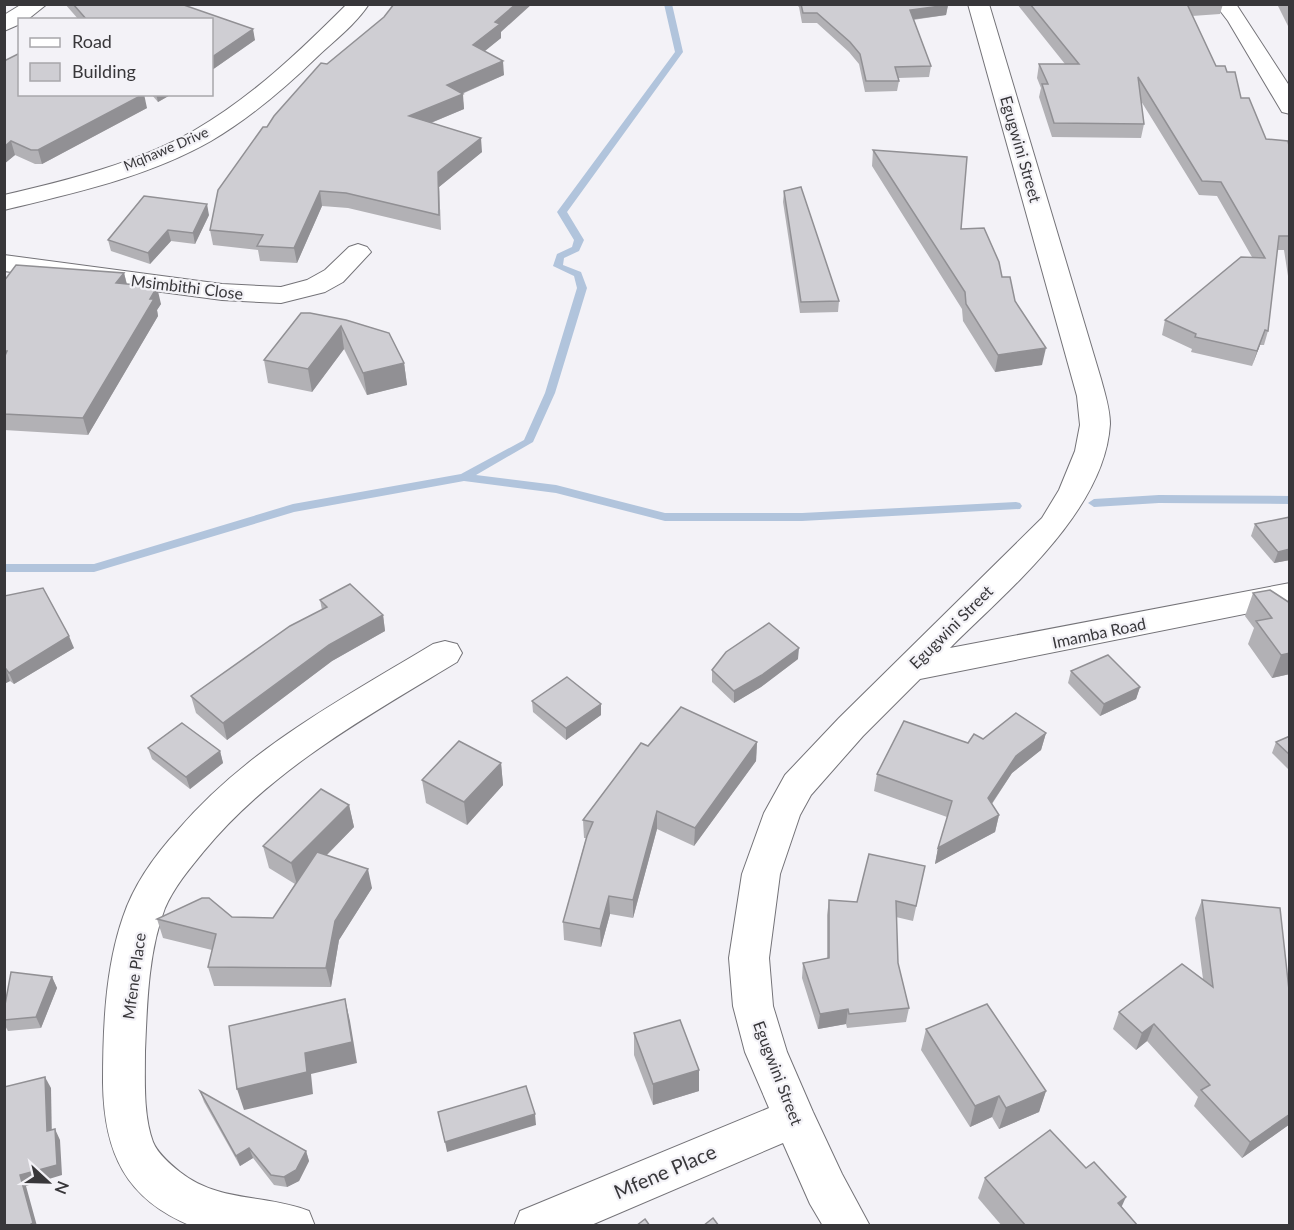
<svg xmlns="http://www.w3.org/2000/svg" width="1294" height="1230" viewBox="0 0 1294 1230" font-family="Lato,sans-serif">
<rect width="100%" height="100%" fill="#f3f2f7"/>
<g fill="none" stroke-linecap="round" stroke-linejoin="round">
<g fill="#b1c4dc" fill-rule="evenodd">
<polygon points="664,4 672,4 683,52 567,212 584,240 579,251 564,258 563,265 581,272 587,288 555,393 533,442 476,475 556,485 665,513 802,513 1016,502 1020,503 1022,506 1020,509 802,521 665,521 556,493 464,481 294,512 94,572 4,572 4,564 94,564 293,504 461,474 524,440 545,393 577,288 574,276 553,266 557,254 572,247 574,240 557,212 675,52"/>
<polygon points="1159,495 1290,496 1290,504 1159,503 1094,507 1088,503 1094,499"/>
</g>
<defs>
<g id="minor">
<polygon points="22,4 47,4 27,20 20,20 20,24 4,31 4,15"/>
<path d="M347,4h22c-13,20 -34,36 -51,52 -33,32 -68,62 -107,85 -63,36 -137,52 -207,69v-15c65,-15 133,-32 191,-65 57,-33 105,-79 152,-126z"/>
<path d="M968,4h21l112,375c4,15 9,30 9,45 -5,87 -102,166 -160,224l340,-65v22l-370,74 -57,57 -52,59 -11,20 -20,59 -11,84 4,48 14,46 26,60 29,62 28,52h-47l-13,-22 -27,-61 -194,83h-75l6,-15 249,-103 -24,-56 -12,-46 -4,-48 13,-84 22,-61 21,-38 54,-57 203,-200 17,-28 16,-39 5,-26 -3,-29z"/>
<polygon points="1215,4 1236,4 1290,87 1290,114 1282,112 1279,107 1228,21"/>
<polygon points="358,244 367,247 371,252 343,282 325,292 281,303 222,300 4,271 4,255 222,284 281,287 307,280 325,270 349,247"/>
<path d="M445,641l12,3 5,9 -5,9c-91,55 -184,106 -253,189 -14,17 -30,36 -39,57 -17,44 -18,97 -20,143 0,29 -2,64 8,91 5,12 17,22 27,30 39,31 86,22 129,39l6,15h-123c-67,-27 -88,-74 -89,-143 0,-54 2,-114 20,-166 11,-33 32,-62 55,-87 70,-82 164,-131 255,-186z"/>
</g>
</defs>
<use href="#minor" stroke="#747378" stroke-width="2"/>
<use href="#minor" fill="#fff" fill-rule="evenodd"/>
</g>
<g fill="#b2b1b5">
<polygon points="65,4 181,4 255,40 212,70 212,20 79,20"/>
<polygon points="796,4 947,4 948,5 946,15 913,20 931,66 929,77 898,78 899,81 897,91 865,92 859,64 849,52 817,23 802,23 799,7"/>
<polygon points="1017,4 1223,4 1220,14 1192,16 1216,66 1227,72 1241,98 1266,139 1290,150 1290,289 1284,250 1277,250 1268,331 1264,345 1260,345 1252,366 1191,352 1192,349 1162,335 1165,320 1252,257 1217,196 1199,195 1141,101 1144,124 1141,138 1052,137 1039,97 1041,88 1037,78 1039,64 1065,64"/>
<polygon points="1277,4 1290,4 1289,28"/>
<polygon points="501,32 501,38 484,51 504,75 462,94 464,109 431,123 482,152 439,187 441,230 348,208 322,206 297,263 260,261 258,250 213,245 210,230 267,127 327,64"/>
<polygon points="4,61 147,108 42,164 35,164 15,155 4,164"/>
<polygon points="151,94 172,94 158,102"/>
<polygon points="873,150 961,229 1002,277 1015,301 1042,365 995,372 963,321 962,309 872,166"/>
<polygon points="784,191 839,301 838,312 800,313 783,202"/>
<polygon points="209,215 195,244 171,241 150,264 111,251 108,240"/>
<polygon points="124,273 127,284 161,304 157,310 158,316 88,435 4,430 4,281"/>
<polygon points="346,320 404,363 407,385 367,395 344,349 312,392 268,383 264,360"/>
<polygon points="1290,517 1290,560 1274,563 1251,536 1255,524"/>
<polygon points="1253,593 1290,603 1290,674 1272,678 1248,644 1254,628 1245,616"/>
<polygon points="4,596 74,648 14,684 10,681 4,684"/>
<polygon points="320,600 383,615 385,631 332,661 227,740 196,713 191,696 322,610"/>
<polygon points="798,659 761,687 734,703 712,682 712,670"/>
<polygon points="1071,671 1140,687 1136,699 1100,716 1068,683"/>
<polygon points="532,701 601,704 601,715 566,740 533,712"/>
<polygon points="1046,733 1041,750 1012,773 992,804 999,815 995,832 935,864 938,848 947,817 874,791 877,774 968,743 983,739"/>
<polygon points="1290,736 1290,771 1272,753 1276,742"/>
<polygon points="757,742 756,761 694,846 657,829 633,918 610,914 601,947 564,940 563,922 586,838 584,838 583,820 648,746"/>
<polygon points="148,748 220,751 223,763 190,789 152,759"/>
<polygon points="501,763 503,785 467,825 426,803 422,780"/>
<polygon points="349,805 354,827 327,855 372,888 339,940 331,987 214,986 208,967 212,950 163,938 157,919 232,917 273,918 295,884 269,868 263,846"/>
<polygon points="925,866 913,921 896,917 898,963 909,1008 906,1022 847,1028 846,1024 818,1029 802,978 803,963 827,959 827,915 829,900 857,902"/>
<polygon points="1202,900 1290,999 1290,1124 1242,1158 1194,1106 1198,1097 1147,1041 1136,1050 1113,1029 1119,1012 1203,979 1195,918"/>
<polygon points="52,977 57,988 41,1028 8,1031 4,1024 4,1010"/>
<polygon points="926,1029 1046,1091 1039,1112 999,1129 992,1117 970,1127 921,1050"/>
<polygon points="634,1033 699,1091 653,1105 634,1055"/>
<polygon points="200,1091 306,1151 309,1161 299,1181 287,1187 274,1185 253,1158 240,1166 204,1102"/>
<polygon points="985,1178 1122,1207 1138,1226 1002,1226 978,1198"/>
</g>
<g fill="#919094">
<polygon points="516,4 532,4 501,32 501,38 474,60 473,45 495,22"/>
<polygon points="948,5 946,15 908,20 910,10"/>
<polygon points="253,29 255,40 212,70 212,57"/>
<polygon points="503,61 504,75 449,99 447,85"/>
<polygon points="144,94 147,108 42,164 38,150"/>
<polygon points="156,94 172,94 158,102"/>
<polygon points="463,94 464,109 411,131 409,116"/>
<polygon points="481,138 482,152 439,187 441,230 438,172"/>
<polygon points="11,141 15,155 4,164 4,147"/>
<polygon points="320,191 322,206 297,263 294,248"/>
<polygon points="207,204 209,215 195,244 193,233"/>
<polygon points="168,230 171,241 150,264 148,253"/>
<polygon points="124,273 128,290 116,283"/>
<polygon points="157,287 161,304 157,310 158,316 88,435 83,418"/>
<polygon points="341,326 344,349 312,392 308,369"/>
<polygon points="1265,330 1260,345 1252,366 1257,351"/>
<polygon points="1046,348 1042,365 995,372 998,355"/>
<polygon points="404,363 407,385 367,395 363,373"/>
<polygon points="1290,549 1290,560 1274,563 1278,552"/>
<polygon points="383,615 385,631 332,661 227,740 223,723 329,645"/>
<polygon points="69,636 74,648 14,684 9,673"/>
<polygon points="799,648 798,659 761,687 734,703 734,691"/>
<polygon points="1290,653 1290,674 1272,678 1281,655"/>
<polygon points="6,669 10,681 4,684 4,670"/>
<polygon points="1140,687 1136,699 1100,716 1104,704"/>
<polygon points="601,704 601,715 566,740 566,728"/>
<polygon points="1046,733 1041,750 1012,773 984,815 988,798 1016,756"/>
<polygon points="757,742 756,761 694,846 695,828"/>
<polygon points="220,751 223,763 190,789 186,777"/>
<polygon points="501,763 503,785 467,825 464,802"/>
<polygon points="349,805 354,827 297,885 291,863"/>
<polygon points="657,811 657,829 633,918 633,900"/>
<polygon points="999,815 995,832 935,864 938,848"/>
<polygon points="368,869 372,888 339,940 331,987 326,968 335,921"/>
<polygon points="609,896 610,914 601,947 600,929"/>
<polygon points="52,977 57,988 41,1028 36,1017"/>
<polygon points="345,999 350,1021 357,1063 311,1074 313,1094 244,1110 237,1089 305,1053"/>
<polygon points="848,1009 846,1024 818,1029 820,1014"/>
<polygon points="1154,1024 1147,1041 1136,1050 1142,1033"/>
<polygon points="699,1070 699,1091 653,1105 653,1084"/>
<polygon points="45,1077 51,1088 52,1142 47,1131"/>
<polygon points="1046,1091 1039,1112 999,1129 1006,1108"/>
<polygon points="999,1096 992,1117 970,1127 975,1106"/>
<polygon points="535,1114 536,1125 447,1152 445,1142"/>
<polygon points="1290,1114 1290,1124 1242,1158 1250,1142"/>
<polygon points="55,1129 60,1140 62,1175 26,1186 37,1226 28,1226 20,1175"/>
<polygon points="249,1148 253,1158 240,1166 236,1156"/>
<polygon points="306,1151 309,1161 299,1181 287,1187 284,1177"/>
<polygon points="1126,1197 1117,1217 1118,1203"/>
</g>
<g fill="#cfced3" stroke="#919094" stroke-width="1.5">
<polygon points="73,4 181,4 253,29 212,57 212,20 87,20"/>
<polygon points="394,4 516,4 495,22 500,24 473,45 503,61 447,85 463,94 409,116 481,138 438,172 439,215 346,193 320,191 294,248 257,246 263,235 210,230 218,190 263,127 267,127 274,116 321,63 327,64 384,17"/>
<polygon points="801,4 947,4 948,5 910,10 931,66 895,67 899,81 866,81 860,54 850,42 817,13 803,13"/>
<polygon points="1030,4 1187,4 1216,66 1225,66 1227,72 1235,72 1241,98 1249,98 1266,139 1288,141 1290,150 1290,239 1289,236 1279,236 1268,331 1265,330 1257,351 1195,337 1196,334 1165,320 1241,257 1265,258 1221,182 1202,181 1138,77 1144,124 1054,123 1042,84 1048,84 1039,64 1079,64"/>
<polygon points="20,53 20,94 144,94 38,150 31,150 11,141 4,147 4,61"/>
<polygon points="873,150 967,157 961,229 984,228 999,262 1002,277 1010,277 1015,301 1046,348 998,355 966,304 965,292"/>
<polygon points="801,187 839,301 801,302 784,191"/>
<polygon points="144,196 207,204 193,233 168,230 148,253 108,240"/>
<polygon points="16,265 124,273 116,283 157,287 150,299 154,299 83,418 4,414 4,358 7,351 4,351 4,281"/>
<polygon points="301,313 310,313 346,320 389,333 404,363 363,373 341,326 308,369 264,360"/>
<polygon points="1290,517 1290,549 1278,552 1255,524"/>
<polygon points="350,584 383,615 329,645 223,723 191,696 290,626 327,607 320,600"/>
<polygon points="43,588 69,636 9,673 6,669 4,670 4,596"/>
<polygon points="1270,590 1290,603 1290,653 1281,655 1256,621 1272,618 1253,593"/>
<polygon points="769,623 799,648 762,675 734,691 712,670 726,652"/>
<polygon points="1108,655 1140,687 1104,704 1071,671"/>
<polygon points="567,677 601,704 566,728 532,701"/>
<polygon points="681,707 757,742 695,828 657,811 633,900 609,896 600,929 563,922 587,836 593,822 583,820 641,743 648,746"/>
<polygon points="1016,713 1046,733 1016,756 988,798 999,815 938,848 952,801 877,774 904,721 968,743 974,734 983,739"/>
<polygon points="182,723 220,751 186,777 148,748"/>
<polygon points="1290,736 1290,755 1276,742"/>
<polygon points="459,741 501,763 464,802 422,780"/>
<polygon points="321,789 349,805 291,863 263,846"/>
<polygon points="317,852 368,869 335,921 326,968 208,967 216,934 157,919 202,898 209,898 232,917 273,918"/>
<polygon points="869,854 925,866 916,906 896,901 898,963 909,1008 849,1014 848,1009 820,1014 803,963 829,958 829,900 857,902"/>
<polygon points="1202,900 1280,908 1290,999 1290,1114 1250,1142 1201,1090 1210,1085 1154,1024 1142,1033 1119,1012 1182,964 1213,987"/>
<polygon points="11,972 52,977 36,1017 4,1020 4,1010"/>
<polygon points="345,999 352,1042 305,1053 307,1072 237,1089 229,1026"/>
<polygon points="987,1004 1046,1091 1006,1108 999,1096 975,1106 926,1029"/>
<polygon points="680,1020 699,1070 653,1084 634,1033"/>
<polygon points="45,1077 47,1131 55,1129 57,1165 20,1175 33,1223 28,1226 4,1226 4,1087"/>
<polygon points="526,1086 535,1114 445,1142 438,1112"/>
<polygon points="200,1091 306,1151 296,1170 284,1177 271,1175 249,1148 236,1156"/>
<polygon points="1050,1130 1086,1168 1094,1162 1126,1197 1118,1203 1138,1226 1026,1226 985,1178"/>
<polygon points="713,1218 719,1226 703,1226"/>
<polygon points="645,1219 650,1226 636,1226"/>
</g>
<g text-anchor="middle" stroke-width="4.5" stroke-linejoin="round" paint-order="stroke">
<g font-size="14" fill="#38373a" stroke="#f3f2f7">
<text transform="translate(166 149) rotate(-23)" y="5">Mqhawe Drive</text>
</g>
<g font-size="16" fill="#38373a" stroke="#f3f2f7">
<text transform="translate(1021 149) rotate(74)" y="6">Egugwini Street</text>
<text transform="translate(187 287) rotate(7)" y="6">Msimbithi Close</text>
<text transform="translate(951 627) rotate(-45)" y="6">Egugwini Street</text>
<text transform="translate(1099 633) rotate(-12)" y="6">Imamba Road</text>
<text transform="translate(134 976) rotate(-82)" y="6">Mfene Place</text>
<text transform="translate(778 1073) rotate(69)" y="6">Egugwini Street</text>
</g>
<g font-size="20" fill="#38373a" stroke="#f3f2f7">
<text transform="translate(665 1172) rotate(-23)" y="7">Mfene Place</text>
</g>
</g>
<rect width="1294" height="1230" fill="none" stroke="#38373a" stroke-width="12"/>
<rect x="18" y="18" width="195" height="78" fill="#f3f2f7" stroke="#a8a7ab" stroke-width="1.5"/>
<rect x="30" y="38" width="30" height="9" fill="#ffffff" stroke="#a8a7ab" stroke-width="1.5"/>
<text x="72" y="48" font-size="18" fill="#38373a">Road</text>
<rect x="30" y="63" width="30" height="18" fill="#cfced3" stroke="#a8a7ab" stroke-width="1.5"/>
<text x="72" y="78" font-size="18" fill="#38373a">Building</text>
<g transform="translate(48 1182) rotate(112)" stroke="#f3f2f7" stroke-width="4.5" paint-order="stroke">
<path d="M0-4.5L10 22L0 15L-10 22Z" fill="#38373a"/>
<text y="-9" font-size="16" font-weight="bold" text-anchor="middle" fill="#38373a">N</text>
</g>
</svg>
